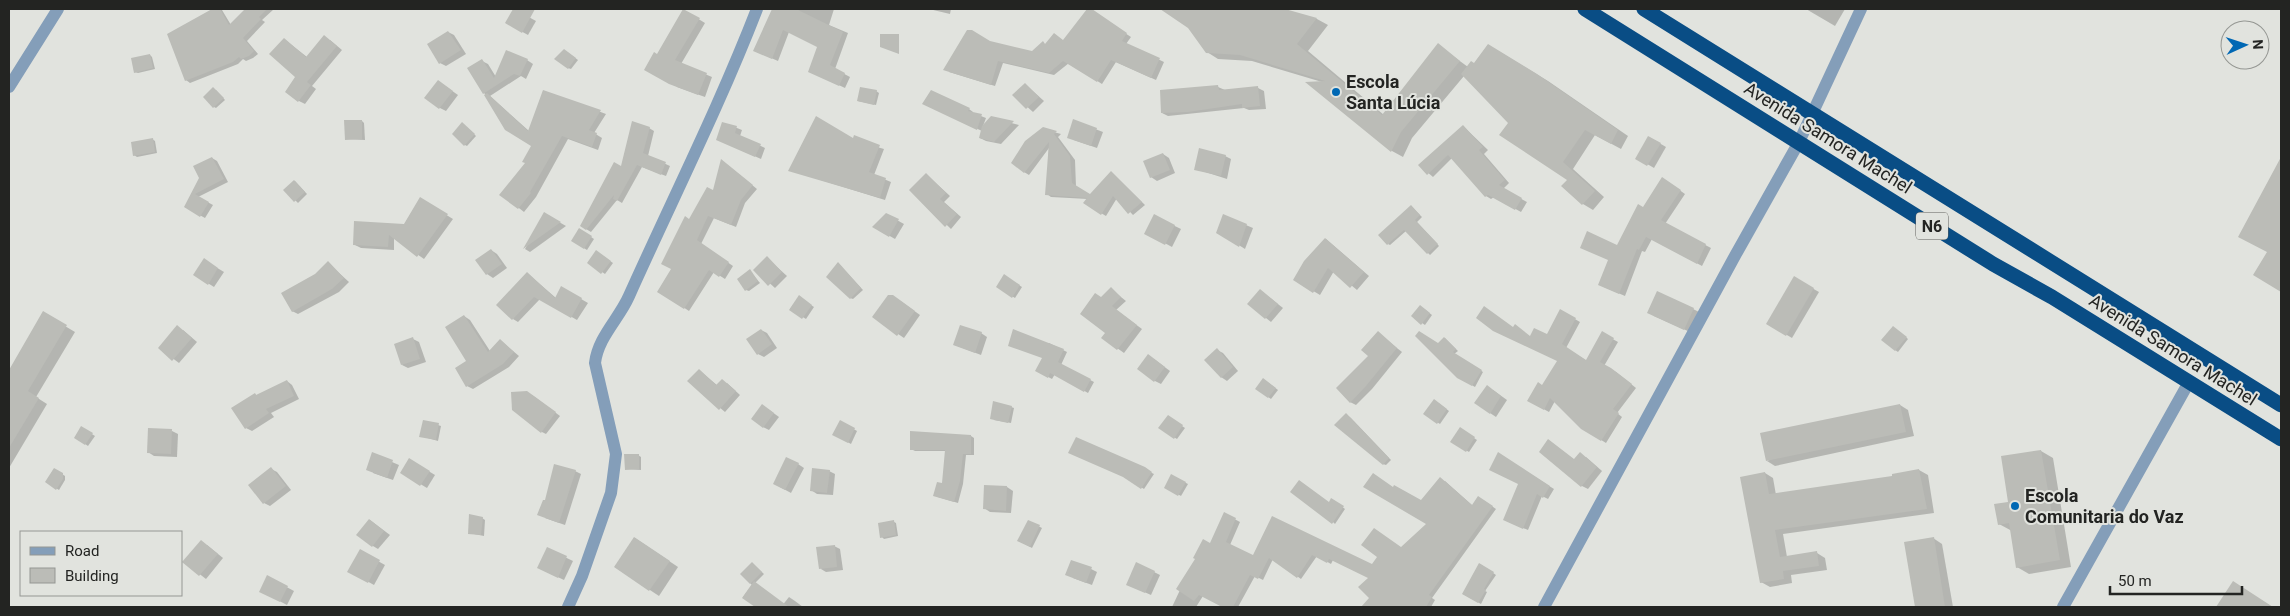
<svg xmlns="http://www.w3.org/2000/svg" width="2290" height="616" viewBox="0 0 2290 616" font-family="Roboto,sans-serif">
<rect width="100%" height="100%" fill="#e1e3de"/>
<g fill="#0003">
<polygon points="215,9 222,10 231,25 247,9 274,9 262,20 265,22 247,41 258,54 253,58 246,61 243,59 238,64 190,83 186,80 169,35"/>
<polygon points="514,9 536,21 528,35 506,23"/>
<polygon points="773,9 834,9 829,25 848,33 835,69 850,77 845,88 815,74 819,47 789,32 778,61 755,51"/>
<polygon points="929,9 951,9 950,14"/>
<polygon points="1088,9 1131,37 1126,44 1164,62 1156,80 1116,62 1102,84 1069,63 1054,75 1003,63 995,86 949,72 990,42 1033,52 1043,43 1046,45 1064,41"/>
<polygon points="1169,9 1281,9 1317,19 1328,25 1308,51 1384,115 1438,45 1468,67 1474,64 1488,45 1548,81 1628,136 1621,149 1595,135 1573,169 1604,197 1593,210 1583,204 1569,180 1464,76 1412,138 1403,157 1392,151 1308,83 1322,82 1252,61 1218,59 1207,52 1189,27 1168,12"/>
<polygon points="1806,9 1845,9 1835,26"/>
<polygon points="687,12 705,23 681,64 712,77 705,97 677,87 658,55"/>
<polygon points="448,32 454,35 466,54 446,66 440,63"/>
<polygon points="284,39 307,57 330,40 342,50 312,86 316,89 305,104 299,101 297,77"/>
<polygon points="567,52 578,60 571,69 568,68"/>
<polygon points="150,55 152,57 155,69 138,73 135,72"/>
<polygon points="527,60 533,64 526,79 521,76 490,96 529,131 544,91 606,114 594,133 602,138 598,150 568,139 536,197 524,212 501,194 527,163 533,145 484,93 482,61 488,64 496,77"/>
<polygon points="438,81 458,95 446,111 440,108"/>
<polygon points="1025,84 1044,101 1033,112 1014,95"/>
<polygon points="1218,87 1225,90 1258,88 1264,91 1266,109 1249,110 1244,108 1168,116 1162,113"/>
<polygon points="216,90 225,100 216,108 214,107"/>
<polygon points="876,91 879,93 876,105 858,101"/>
<polygon points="928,106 969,109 973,112 973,113 986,118 983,126 992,118 1019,125 1001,144 986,141 980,138 982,131"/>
<polygon points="362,121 364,123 365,140 346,139"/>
<polygon points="1074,121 1103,132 1097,148 1074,140"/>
<polygon points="723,123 737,128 742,130 740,136 765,148 761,159 723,142"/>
<polygon points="465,126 476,136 467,146 465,145"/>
<polygon points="1463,126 1488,150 1484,154 1509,183 1503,189 1527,202 1521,212 1494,197 1491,199 1486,196 1452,158 1433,177 1419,165"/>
<polygon points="649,128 654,131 648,156 670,166 666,176 642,167 622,203 617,200 591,232 581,226"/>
<polygon points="1043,129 1061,134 1058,137 1075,160 1076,187 1091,196 1111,172 1145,205 1133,215 1117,198 1106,216 1084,203 1088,199 1051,197 1047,194 1049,148 1029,175 1024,172"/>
<polygon points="1649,137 1666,147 1654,168 1637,158"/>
<polygon points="152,139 155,141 157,153 137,157 134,155"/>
<polygon points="853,140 884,149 874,175 891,182 885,200 789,170"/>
<polygon points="1163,154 1169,158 1175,173 1157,181 1151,177"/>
<polygon points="1225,156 1231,159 1227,179 1196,169"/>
<polygon points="212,158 217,161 228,182 198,197 213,205 205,218 185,207"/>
<polygon points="726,164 757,189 745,203 736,227 714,218 701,244 733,266 725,279 714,272 689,311 659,291 673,269 690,220 714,192"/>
<polygon points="926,174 950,196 944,202 961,217 951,229 911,190"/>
<polygon points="2281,174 2281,291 2255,275 2268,252"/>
<polygon points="295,181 307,194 298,203 285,190"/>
<polygon points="1668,182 1685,194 1665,224 1711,248 1702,266 1652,239 1645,252 1642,251 1625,296 1604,287 1618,246"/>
<polygon points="420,199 453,219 424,259 394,238 394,250 361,248 355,245 404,225"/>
<polygon points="1411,206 1422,217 1417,222 1439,246 1430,255 1406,231 1390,245 1388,244"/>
<polygon points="545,214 566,226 530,252 525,249"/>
<polygon points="886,214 904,224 895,239 874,227"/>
<polygon points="1154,216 1181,229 1172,247 1146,233"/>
<polygon points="1224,216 1253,228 1245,249 1218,232"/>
<polygon points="579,229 594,239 587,250 573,241"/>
<polygon points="1326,239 1369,276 1357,290 1334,271 1320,295 1295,280"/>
<polygon points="491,250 497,254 507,268 493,278 487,274 477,260"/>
<polygon points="599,253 613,263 605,274 589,263"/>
<polygon points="767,258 787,276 775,288 755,270"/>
<polygon points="204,260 224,272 214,287 195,275"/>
<polygon points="328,263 349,282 339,292 298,314 292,311 315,275"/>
<polygon points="838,263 863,290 853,299 850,298"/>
<polygon points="750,271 760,283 749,291 746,290"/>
<polygon points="527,273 556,298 562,288 588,303 577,320 540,299 518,322 513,319"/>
<polygon points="1004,276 1022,287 1015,298 997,287"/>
<polygon points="1794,278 1819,292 1792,338 1768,324"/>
<polygon points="1111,289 1126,301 1116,310 1142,329 1124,353 1103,338 1107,332 1102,298"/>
<polygon points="1260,290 1283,308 1271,322 1266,318"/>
<polygon points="799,297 814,307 806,319 790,309"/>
<polygon points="899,300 920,315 904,338 873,317"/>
<polygon points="1423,308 1432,315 1425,325 1422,323"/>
<polygon points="1693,309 1699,312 1690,332 1654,316"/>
<polygon points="1561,311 1580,322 1566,348 1587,361 1602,333 1618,342 1604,366 1616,372 1636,388 1617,413 1622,417 1606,443 1582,428 1555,401 1549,412 1529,401 1543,386 1559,361 1513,329 1531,337 1548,336"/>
<polygon points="43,313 75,332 36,397 47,404 9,468 9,379"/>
<polygon points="464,316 470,320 490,351 500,340 519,356 509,367 473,389 467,386 468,361"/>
<polygon points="1896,329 1908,339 1898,352 1895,350"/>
<polygon points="183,330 197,342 179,363 159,348"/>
<polygon points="761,330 767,333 777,348 764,357 758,354"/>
<polygon points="981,333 987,337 981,355 955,345"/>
<polygon points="1378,333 1402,352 1372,389 1356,405 1350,402"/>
<polygon points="1445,338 1458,351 1454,354 1483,372 1475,387 1458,377 1438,345"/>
<polygon points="413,339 419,342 426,362 408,368 402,365"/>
<polygon points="1049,343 1067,352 1061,365 1094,382 1088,393 1055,374 1052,379 1037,371"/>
<polygon points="1217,350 1223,353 1238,371 1227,381 1221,377"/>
<polygon points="1154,359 1170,371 1161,384 1155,381"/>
<polygon points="699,370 718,386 727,383 740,395 725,412 688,381"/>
<polygon points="287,381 292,385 299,399 271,413 274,417 252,431 246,428 255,394 257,396"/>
<polygon points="1266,381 1278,390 1271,399 1257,389"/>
<polygon points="1493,390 1507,400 1496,417 1490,413"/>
<polygon points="532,395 560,416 546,434 542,432"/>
<polygon points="1437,402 1449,411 1440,424 1425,414"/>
<polygon points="1900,405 1908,410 1914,436 1775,466 1767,461"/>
<polygon points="1011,407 1014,408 1011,423 994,420"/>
<polygon points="768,409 779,417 769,430 763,427"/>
<polygon points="1349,416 1391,460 1386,465 1383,464"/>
<polygon points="1168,417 1185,428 1177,439 1160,428"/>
<polygon points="424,421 441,426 438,441 421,436"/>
<polygon points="841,422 857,431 851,444 834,435"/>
<polygon points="82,428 95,436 88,446 75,437"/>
<polygon points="1460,429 1477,440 1469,452 1452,442"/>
<polygon points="172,431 178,434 177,457 154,456 148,452"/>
<polygon points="971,436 974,438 974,455 966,455 963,484 958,503 938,497 943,485 947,451 915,451 911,449"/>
<polygon points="1077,439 1154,474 1144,489 1126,477"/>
<polygon points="2041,451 2053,458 2071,567 2029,574 2017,567 2012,531 1999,524 2009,503"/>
<polygon points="373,454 399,465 393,480 373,473"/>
<polygon points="1499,454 1554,489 1548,499 1542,496 1528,530 1509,522 1519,484"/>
<polygon points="638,455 641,457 641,470 626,469"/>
<polygon points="1586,457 1602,471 1588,489 1582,486 1575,460"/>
<polygon points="410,460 435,475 427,488 402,473"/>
<polygon points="798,464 804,468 791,493 780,487"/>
<polygon points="54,469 65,476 65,480 59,490 46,482"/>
<polygon points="271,469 277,472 291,490 270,506 264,503"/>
<polygon points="1919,470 1928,475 1934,513 1783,534 1787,557 1817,553 1825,558 1827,570 1791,575 1792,583 1770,587 1761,582 1765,473 1773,478 1776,495 1893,477 1893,475"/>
<polygon points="575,471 581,474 565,525 545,518 546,502"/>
<polygon points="829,471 835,474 833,495 817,494 811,490"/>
<polygon points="1172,476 1188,484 1181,496 1166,487"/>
<polygon points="1445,481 1473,506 1483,500 1496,509 1432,598 1435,600 1431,607 1380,607 1370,578 1333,560 1331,564 1317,556 1301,579 1273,559 1263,580 1255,576 1238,607 1224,607 1203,596 1196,607 1172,607 1180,590 1211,544 1225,514 1240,522 1230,545 1253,557 1272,518 1373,566 1402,548 1428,524 1394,489 1421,502"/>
<polygon points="1007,487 1013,491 1011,513 990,512 984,508"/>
<polygon points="1332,499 1345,509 1335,524 1333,522 1329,503"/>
<polygon points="482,518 485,520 484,536 469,533"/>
<polygon points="370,520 390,535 378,549 373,546"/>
<polygon points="1028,521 1042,528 1032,548 1019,541"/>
<polygon points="894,522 896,523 898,536 884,539 882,537"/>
<polygon points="635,538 678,567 659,596 615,567"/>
<polygon points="1933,538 1942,544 1953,607 1917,607 1906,543"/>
<polygon points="207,545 223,558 206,579 184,562"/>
<polygon points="834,546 840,549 843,570 826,572 821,569"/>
<polygon points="548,549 573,561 564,580 545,571"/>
<polygon points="360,551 385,565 374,585 349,571"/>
<polygon points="752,563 764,574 755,583 773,596 765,607 757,607 743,597 752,585 750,583"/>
<polygon points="1480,564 1496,575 1485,591 1487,592 1481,604 1463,594"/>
<polygon points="1091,569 1097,572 1092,585 1073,578"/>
<polygon points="1154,572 1160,575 1151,595 1133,587"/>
<polygon points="268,577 294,591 287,605 266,594"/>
<polygon points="2233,583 2243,589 2272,607 2218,607"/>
<polygon points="789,597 795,601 803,607 781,607"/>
</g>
<g fill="#bbbcb7">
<polygon points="212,9 220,9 229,25 245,9 267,9 259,17 261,19 243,38 254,51 249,56 241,59 239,57 233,62 185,81 167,34"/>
<polygon points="513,9 535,9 522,33 505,23"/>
<polygon points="683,9 700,18 675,60 707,73 698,95 669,84 644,70 654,52 657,54"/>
<polygon points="772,9 796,9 843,32 830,65 845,73 839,86 808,72 817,47 783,30 772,59 753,51"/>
<polygon points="1087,9 1092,9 1127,33 1122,41 1160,58 1151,78 1111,60 1097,82 1063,61 1049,73 998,61 991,85 943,70 967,30 972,30 990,41 1032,51 1043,41 1045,44 1054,33 1063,40"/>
<polygon points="1160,9 1285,9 1317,18 1297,44 1382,115 1438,43 1460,61 1401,132 1391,152 1305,82 1325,81 1240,55 1206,53 1188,28"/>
<polygon points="448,31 461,50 439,64 427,44"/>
<polygon points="880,34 899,34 899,54 880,47"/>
<polygon points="324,35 337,46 307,82 311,85 298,102 285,92 295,77 269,54 284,38 306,57"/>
<polygon points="1488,44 1537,74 1618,130 1611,144 1585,130 1563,162 1595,191 1582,205 1561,186 1567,180 1499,135 1508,123 1461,74 1471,61 1474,63"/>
<polygon points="564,49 576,58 568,69 554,59"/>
<polygon points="506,50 528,59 520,76 514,74 483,94 467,68 482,59 494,78"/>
<polygon points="150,54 153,68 134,73 131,58"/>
<polygon points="438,80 453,91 439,109 424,98"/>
<polygon points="1025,83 1039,97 1026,109 1012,95"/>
<polygon points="1218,85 1219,90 1258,86 1260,106 1242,108 1242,104 1188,112 1161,113 1160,90"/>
<polygon points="213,87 224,98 213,108 203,97"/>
<polygon points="860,87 877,90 874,105 857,101"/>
<polygon points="543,90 601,110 589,130 597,133 592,147 562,136 530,192 531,193 518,209 499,195 525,163 522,162 531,146 505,130 484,95 487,93 528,131"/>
<polygon points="931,90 970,108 968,111 982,114 977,130 922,104"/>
<polygon points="816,116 853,138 854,135 880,145 869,172 886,178 880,198 788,171"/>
<polygon points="991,116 1014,121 994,142 979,138 982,126"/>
<polygon points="1073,119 1097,128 1091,146 1067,138"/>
<polygon points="344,120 362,120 362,139 345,140"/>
<polygon points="632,121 650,127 643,153 666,162 661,175 637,165 617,201 613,199 614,195 586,230 580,226 614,162 621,166"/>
<polygon points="462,122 475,134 464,146 452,134"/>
<polygon points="722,122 737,126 735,133 761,144 755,157 716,140"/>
<polygon points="1463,125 1483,147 1479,150 1505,180 1499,185 1522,198 1515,210 1488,195 1485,197 1448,155 1427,175 1418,165"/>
<polygon points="1043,127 1057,131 1054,134 1070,156 1072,183 1090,194 1111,171 1142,202 1128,214 1113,196 1101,215 1083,203 1087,198 1045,195 1049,142 1024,173 1011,163 1025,141"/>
<polygon points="1648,136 1661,143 1647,166 1635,159"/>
<polygon points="153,138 155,152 133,156 131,142"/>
<polygon points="1199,148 1226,155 1221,176 1194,170"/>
<polygon points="1163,153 1170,170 1150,178 1143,161"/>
<polygon points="212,157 224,179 195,194 209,202 200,217 184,207 199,178 193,166"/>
<polygon points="2281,157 2281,292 2253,275 2267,252 2238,237"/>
<polygon points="721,159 753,185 741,200 731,225 708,216 697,240 729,262 719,277 709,270 684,309 657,292 671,269 661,264 685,216 689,219 707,187 713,190"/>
<polygon points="926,173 946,193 940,199 957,214 945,227 909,190"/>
<polygon points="1662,177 1681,190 1661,220 1706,244 1697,264 1646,237 1639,250 1637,249 1619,294 1598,285 1608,260 1580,248 1587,231 1617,245 1638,204 1643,207"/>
<polygon points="294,180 305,192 294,202 283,190"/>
<polygon points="420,197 448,214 417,257 389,235 388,247 353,245 354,221 404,224"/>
<polygon points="1411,205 1420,215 1415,220 1438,244 1427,254 1404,230 1387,245 1378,235"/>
<polygon points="544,212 561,222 523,249"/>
<polygon points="886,213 899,219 889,237 872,227"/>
<polygon points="1154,214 1175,225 1165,245 1144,234"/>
<polygon points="1223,214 1247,224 1239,247 1216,233"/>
<polygon points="579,228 592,236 584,249 571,241"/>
<polygon points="1325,238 1364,272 1350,288 1328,268 1313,293 1293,280 1304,261"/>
<polygon points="491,249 502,264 486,275 475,260"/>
<polygon points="596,250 611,261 601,274 587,263"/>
<polygon points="767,256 782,272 768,286 753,270"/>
<polygon points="204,258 218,268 208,285 193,275"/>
<polygon points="328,261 344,278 332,289 292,312 281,293 315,274"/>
<polygon points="838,262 861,288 850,299 826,277"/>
<polygon points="750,269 758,281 745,291 737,279"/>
<polygon points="527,272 555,298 561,286 582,298 571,318 534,297 512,320 496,305"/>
<polygon points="1004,274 1020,285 1012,298 996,287"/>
<polygon points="1794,276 1814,288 1786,336 1766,324"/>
<polygon points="1111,287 1121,297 1112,306 1137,325 1117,350 1101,338 1105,333 1080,314 1095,293 1101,297"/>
<polygon points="1260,289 1278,304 1265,319 1247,304"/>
<polygon points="1657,291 1694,308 1684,330 1647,313"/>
<polygon points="799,295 812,305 802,319 789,310"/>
<polygon points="888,295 893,295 915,311 897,336 872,317"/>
<polygon points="1420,305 1430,313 1421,325 1411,316"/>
<polygon points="1484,306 1513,327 1515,324 1530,336 1534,328 1547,334 1560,309 1576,318 1562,344 1586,360 1602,331 1614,338 1600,362 1611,368 1632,384 1613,409 1619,413 1601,441 1581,429 1550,398 1544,410 1527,401 1538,382 1542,385 1557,361 1493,331 1476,318"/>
<polygon points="43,311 67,325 28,391 39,398 9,448 9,370"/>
<polygon points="464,315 488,352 500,339 514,352 503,364 466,387 455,368 466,361 445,327"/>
<polygon points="177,325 192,338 172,361 158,348"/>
<polygon points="960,325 982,332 975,353 953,345"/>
<polygon points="1893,326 1907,337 1895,351 1881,340"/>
<polygon points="761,329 772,344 757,355 746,339"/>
<polygon points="1013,329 1064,349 1058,362 1091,379 1084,392 1050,373 1048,378 1035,371 1042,358 1008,346"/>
<polygon points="1378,331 1397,348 1366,386 1350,403 1336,388 1368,356 1361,350"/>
<polygon points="1419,331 1438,343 1444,337 1456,349 1453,352 1482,370 1472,386 1457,378 1415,336"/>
<polygon points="413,337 420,359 401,365 394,344"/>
<polygon points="1217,348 1233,367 1221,378 1204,360"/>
<polygon points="1148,354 1165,367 1154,382 1137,369"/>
<polygon points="699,369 716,385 722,379 736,391 719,410 687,381"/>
<polygon points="1263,378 1276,388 1268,398 1255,389"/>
<polygon points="287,380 294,396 266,409 269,413 245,429 231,408 255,393 256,395"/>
<polygon points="1487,385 1501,396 1490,414 1474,403"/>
<polygon points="527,391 556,412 541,433 512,410 511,392"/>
<polygon points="1434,399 1447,409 1437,424 1423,414"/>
<polygon points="993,401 1012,406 1008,423 990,419"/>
<polygon points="762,404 774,413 763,428 751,419"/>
<polygon points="1900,404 1906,432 1766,461 1760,433"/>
<polygon points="1346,413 1389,458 1383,465 1334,425"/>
<polygon points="1168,415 1183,425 1174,439 1158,428"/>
<polygon points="423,420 439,423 436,440 419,437"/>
<polygon points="840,420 855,428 848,443 832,435"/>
<polygon points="81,426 93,433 85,445 74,438"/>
<polygon points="1460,427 1475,437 1466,452 1450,442"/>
<polygon points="148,428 172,429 171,454 147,453"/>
<polygon points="910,431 971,435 971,454 963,454 960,481 954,502 933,496 937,482 942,483 945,450 910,450"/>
<polygon points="1076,437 1145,467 1152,472 1141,489 1123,477 1068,453"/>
<polygon points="1548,439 1574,459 1580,452 1597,467 1581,487 1539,452"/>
<polygon points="2041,450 2060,560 2016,568 2009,523 1998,525 1994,504 2008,502 2001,456"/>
<polygon points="372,452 393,460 387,478 366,470"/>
<polygon points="1498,452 1550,486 1543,498 1537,494 1523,529 1503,520 1518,484 1489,470"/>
<polygon points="624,454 639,454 639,469 625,470"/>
<polygon points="786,457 799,463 785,490 773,484"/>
<polygon points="409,458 430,471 420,486 400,473"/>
<polygon points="554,464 576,470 559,523 537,515 543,500 545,500"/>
<polygon points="271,467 286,486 263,504 248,485"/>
<polygon points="54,468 63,473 63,479 56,490 45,482"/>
<polygon points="812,468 830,470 827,493 810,491"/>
<polygon points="1919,469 1927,509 1775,530 1780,557 1817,551 1819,566 1783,571 1784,579 1760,583 1740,477 1765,472 1769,494 1892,476 1892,474"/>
<polygon points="1373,473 1393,487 1394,485 1421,500 1440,477 1472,505 1478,496 1493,506 1429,595 1432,597 1426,607 1361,607 1369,598 1358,587 1368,578 1329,559 1327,563 1312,555 1297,578 1269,558 1258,579 1250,575 1233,607 1222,607 1199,595 1194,601 1176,589 1195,559 1193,558 1203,539 1210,543 1224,512 1236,518 1226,542 1253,555 1272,516 1372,564 1377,557 1361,545 1374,528 1401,547 1426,524 1363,487"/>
<polygon points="1171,474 1186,482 1178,496 1164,488"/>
<polygon points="1299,480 1329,502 1331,498 1344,506 1332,524 1290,492"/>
<polygon points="984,485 1007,486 1006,511 983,509"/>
<polygon points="469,514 483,517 481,535 468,534"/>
<polygon points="369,519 384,531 372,547 356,535"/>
<polygon points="894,520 896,535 880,538 878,523"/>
<polygon points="1028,520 1040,525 1030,547 1017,541"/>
<polygon points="634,537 670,561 649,591 614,567"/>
<polygon points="1934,537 1945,607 1915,607 1904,542"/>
<polygon points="201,540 218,554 199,576 182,562"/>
<polygon points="835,545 837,567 819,569 816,547"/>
<polygon points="547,547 567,556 558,578 537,568"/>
<polygon points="360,549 380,560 368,583 347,572"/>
<polygon points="1071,560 1092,567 1086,583 1065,575"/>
<polygon points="752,562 762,572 750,584 740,574"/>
<polygon points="1136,562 1155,571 1145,593 1126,585"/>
<polygon points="1479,563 1494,572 1484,589 1486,590 1478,603 1462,594"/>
<polygon points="267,575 288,586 280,602 259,592"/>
<polygon points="754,581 789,607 755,607 742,598"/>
<polygon points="2233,581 2273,607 2216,607"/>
</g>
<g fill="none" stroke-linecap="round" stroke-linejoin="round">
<g stroke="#849eb9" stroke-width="12">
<polyline points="9,87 58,9"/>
<path d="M568,607l14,-31 29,-83 5,-39 -21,-91c3,-26 24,-44 34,-67 43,-96 90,-189 128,-287"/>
<polyline points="1544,607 1736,254 1799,142 1861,9"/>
<polyline points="2063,607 2189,382"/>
</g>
<g stroke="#094d85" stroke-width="15">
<polyline points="1585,9 1993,264 2052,297 2281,439"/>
<polyline points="1644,9 2281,405"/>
</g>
</g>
<g fill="#0068b4" stroke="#e1e3de" stroke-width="2">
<circle cx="1336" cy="92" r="5"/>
<circle cx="2015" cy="506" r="5"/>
</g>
<g text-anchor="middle" stroke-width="4" stroke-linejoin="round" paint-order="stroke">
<rect fill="#e1e3de" stroke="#5c5d5a" stroke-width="1" x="1916" y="212.5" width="32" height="27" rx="4"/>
<g font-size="16" font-weight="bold" fill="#232422">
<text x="1932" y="232">N6</text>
</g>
<g font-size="18" font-weight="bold" fill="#232422" stroke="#e1e3de" text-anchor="start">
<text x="1346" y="88">Escola<tspan x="1346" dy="21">Santa Lúcia</tspan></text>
<text x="2025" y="502">Escola<tspan x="2025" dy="21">Comunitaria do Vaz</tspan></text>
</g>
<g font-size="18" fill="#232422" stroke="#e1e3de">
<text transform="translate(1828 138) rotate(32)" y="6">Avenida Samora Machel</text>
<text transform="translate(2173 350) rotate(32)" y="6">Avenida Samora Machel</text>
</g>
</g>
<rect width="2290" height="616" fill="none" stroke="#232422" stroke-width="20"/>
<rect x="20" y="531" width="162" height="65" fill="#e1e3de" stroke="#959793"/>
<rect x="30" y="547" width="25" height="8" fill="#849eb9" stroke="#959793"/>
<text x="65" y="556" font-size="15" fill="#232422">Road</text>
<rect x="30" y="568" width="25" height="15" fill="#bbbcb7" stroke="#959793"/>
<text x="65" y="581" font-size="15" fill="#232422">Building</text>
<g transform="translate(2245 45) rotate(87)"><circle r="24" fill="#e1e3de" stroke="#959793"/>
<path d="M0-4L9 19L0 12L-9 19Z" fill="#0068b4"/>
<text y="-8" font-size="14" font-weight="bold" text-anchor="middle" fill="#232422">N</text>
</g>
<path d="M2110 586v8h132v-8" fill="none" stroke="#232422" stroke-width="2.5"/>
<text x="2118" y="586" font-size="15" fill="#232422" stroke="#e1e3de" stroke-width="4" paint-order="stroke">50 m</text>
</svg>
